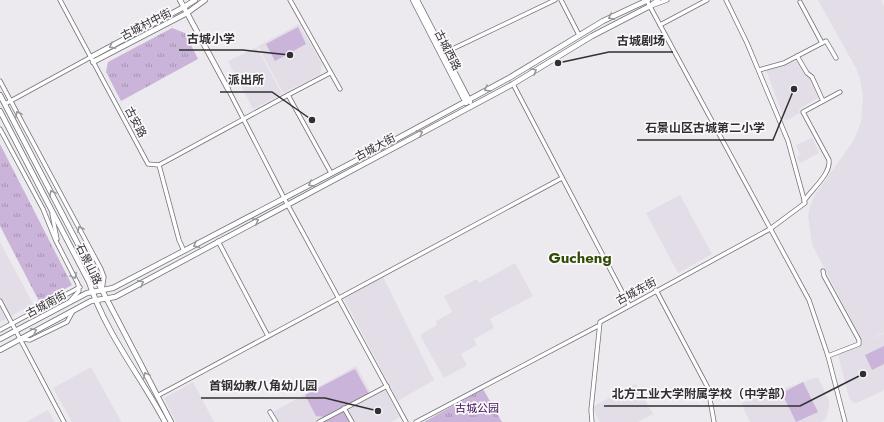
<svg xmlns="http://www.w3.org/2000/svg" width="884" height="422" viewBox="0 0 884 422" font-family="Jost,'Noto Sans SC',sans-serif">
<defs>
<pattern id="park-tufts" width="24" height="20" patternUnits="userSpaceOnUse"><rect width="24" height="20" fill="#cab4da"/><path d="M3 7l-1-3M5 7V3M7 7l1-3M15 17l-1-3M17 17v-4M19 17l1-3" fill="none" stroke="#a593b1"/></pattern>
</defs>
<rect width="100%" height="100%" fill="#eceaee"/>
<g fill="#e3dde7">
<polygon points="818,0 881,0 884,6 884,332 867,341 884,333 884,390 857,403 853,403 849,398 838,355 863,343 812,244 808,216 810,206 815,195 854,140 861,122 863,97 860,78 856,68"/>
<polygon points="299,24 322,64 320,75 283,93 258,46"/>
<polygon points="257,47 282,94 253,109 228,61"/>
<polygon points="798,60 811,79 818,98 799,109 800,113 785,121 766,70"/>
<polygon points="812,138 819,153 800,163 797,157 800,155 796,145"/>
<polygon points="680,195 712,254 678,273 646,213"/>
<polygon points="0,242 33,304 0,322"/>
<polygon points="515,263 533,296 490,319 494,328 474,339 477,345 461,354 467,365 444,378 420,335 437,325 436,321 452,312 444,296 477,279 479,283"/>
<polygon points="383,277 434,380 398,401 344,299"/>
<polygon points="356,366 371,393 383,386 400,417 391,422 279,422 273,412"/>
<polygon points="91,367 112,405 121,422 72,422 53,388"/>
<polygon points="818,377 829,401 829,407 826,419 821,422 750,422 741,403"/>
<polygon points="193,382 214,422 176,422 164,398"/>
<polygon points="636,384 653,414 638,422 600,422 592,407"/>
<polygon points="48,410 55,422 26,422"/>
</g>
<g fill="url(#park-tufts)">
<polygon points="172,28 185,33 198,59 121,101 106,72 108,62"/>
<polygon points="0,144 72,285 40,303 0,226"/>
<polygon points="483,389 502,422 424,422"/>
</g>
<g fill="#cab4da">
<polygon points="298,27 306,44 275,61 266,44"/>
<polygon points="884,346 884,364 872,370 865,355"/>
<polygon points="355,369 369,394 325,417 316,416 305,395"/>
<polygon points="803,382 818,412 796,422 782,393"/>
<polygon points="343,410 349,422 324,422 323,421"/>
</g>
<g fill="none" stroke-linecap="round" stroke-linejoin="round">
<defs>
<g id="minor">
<polyline points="60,0 148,164 159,165 179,240 184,251"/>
<polyline points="290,0 340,89"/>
<polyline points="561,0 579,35"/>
<polyline points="647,1 809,300 828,356 845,422"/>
<polyline points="800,2 822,43"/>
<polyline points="651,6 667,0"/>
<polyline points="660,25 707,0"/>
<polyline points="444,53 555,0"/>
<polyline points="797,56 807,73 812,77 823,101"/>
<polyline points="759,70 784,63 826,41 836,58"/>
<polyline points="330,73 288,95 331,173"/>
<polyline points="0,81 101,269 104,277 102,290"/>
<polyline points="513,84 629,305"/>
<polyline points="228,89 284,198 406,422"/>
<polyline points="5,104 91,57"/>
<polyline points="0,129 43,209 56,241 78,284 79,291 71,300"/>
<polyline points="159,165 288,95"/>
<path d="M804,201c8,-12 27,-27 25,-41l-26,-48 37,-20"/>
<polyline points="52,214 57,239"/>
<polyline points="218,241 268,336"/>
<polyline points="823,271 824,276 859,340 859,344 828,356"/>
<polyline points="656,290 708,388 714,422"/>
<polyline points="0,301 64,422"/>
<polyline points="0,330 80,287"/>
<polyline points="21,339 30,340 67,322 73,311"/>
<polyline points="157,396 562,178"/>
<polyline points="344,408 352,422"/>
<polyline points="270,412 276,422"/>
<polyline points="319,422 387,386"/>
<polyline points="416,422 598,326"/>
<polyline points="592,422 591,410 600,322 770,229 805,203 788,141 747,43 726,0"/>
</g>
<g id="major">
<polyline points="180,0 228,89"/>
<polyline points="413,0 466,103"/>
<polyline points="417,0 470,102"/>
<polyline points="91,57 184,7 195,0"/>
<polyline points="93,62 187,13 205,0"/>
<polyline points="0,95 171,422"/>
<path d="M0,111l89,171c17,52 51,93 76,140"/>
<polyline points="0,339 87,293 113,288 378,149 509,78 603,21 648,0"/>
<polyline points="0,350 91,301 115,297 149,279 513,84 592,36 650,6 658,0"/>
</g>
</defs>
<use href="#minor" stroke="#747276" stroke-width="5"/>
<use href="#major" stroke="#747276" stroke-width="6"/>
<use href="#minor" stroke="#fff" stroke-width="3.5"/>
<use href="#major" stroke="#fff" stroke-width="4.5"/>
</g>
<defs><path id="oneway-chevron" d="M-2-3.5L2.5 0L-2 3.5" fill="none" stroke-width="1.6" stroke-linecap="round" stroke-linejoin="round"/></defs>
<g stroke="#989898">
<use href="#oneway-chevron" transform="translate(611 17) rotate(154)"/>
<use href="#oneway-chevron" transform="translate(112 46) rotate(152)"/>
<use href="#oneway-chevron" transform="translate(534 71) rotate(-31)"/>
<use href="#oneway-chevron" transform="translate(487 89) rotate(152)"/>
<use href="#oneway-chevron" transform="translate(18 114) rotate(-118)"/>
<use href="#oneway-chevron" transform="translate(420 133) rotate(-28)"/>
<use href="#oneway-chevron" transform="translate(311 184) rotate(152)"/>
<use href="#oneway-chevron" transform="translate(52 193) rotate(-118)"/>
<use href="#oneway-chevron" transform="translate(256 221) rotate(-28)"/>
<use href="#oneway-chevron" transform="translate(80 229) rotate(-121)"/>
<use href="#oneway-chevron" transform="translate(196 245) rotate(152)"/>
<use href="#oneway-chevron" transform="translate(74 276) rotate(62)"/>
<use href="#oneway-chevron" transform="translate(141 283) rotate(-28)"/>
<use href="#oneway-chevron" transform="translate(34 331) rotate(-28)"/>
<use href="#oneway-chevron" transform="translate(146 375) rotate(-118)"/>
</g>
<g text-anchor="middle" stroke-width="3.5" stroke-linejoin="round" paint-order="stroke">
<g font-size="11" fill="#313031" stroke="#faf8fb">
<text transform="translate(146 24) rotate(-27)" y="4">古城村中街</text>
<text transform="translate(448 50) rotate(63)" y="4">古城西路</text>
<text transform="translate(136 122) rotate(62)" y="4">古安路</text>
<text transform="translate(375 147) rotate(-28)" y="4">古城大街</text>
<text transform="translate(89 264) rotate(64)" y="4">石景山路</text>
<text transform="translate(636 291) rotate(-28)" y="4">古城东街</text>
<text transform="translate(46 304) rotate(-28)" y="4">古城南街</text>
</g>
<g font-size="11" fill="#3c0f55" stroke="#faf8fb">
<text x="477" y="412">古城公园</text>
</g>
<g font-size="15" font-weight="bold" fill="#304c04" stroke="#faf8fb">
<text x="580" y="263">Gucheng</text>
</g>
</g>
<path fill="none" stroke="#313031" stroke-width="1.5" d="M290 55L243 50H179M558 63L609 52H673M312 120L272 92H220M794 89L773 140H637M378 411L325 398H201M863 374L800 406H604"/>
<g fill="#313031" stroke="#faf8fb" stroke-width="1.5">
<circle cx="290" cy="55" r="4"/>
<circle cx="558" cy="63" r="4"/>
<circle cx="312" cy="120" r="4"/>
<circle cx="794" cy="89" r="4"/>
<circle cx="378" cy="411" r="4"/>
<circle cx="863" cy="374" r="4"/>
</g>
<g font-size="12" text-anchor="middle" font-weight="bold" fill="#313031" stroke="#faf8fb" stroke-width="3.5" stroke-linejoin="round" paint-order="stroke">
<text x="211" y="43">古城小学</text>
<text x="641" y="45">古城剧场</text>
<text x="246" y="84">派出所</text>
<text x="705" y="132">石景山区古城第二小学</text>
<text x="263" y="390">首钢幼教八角幼儿园</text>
<text x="702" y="398">北方工业大学附属学校（中学部）</text>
</g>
</svg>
